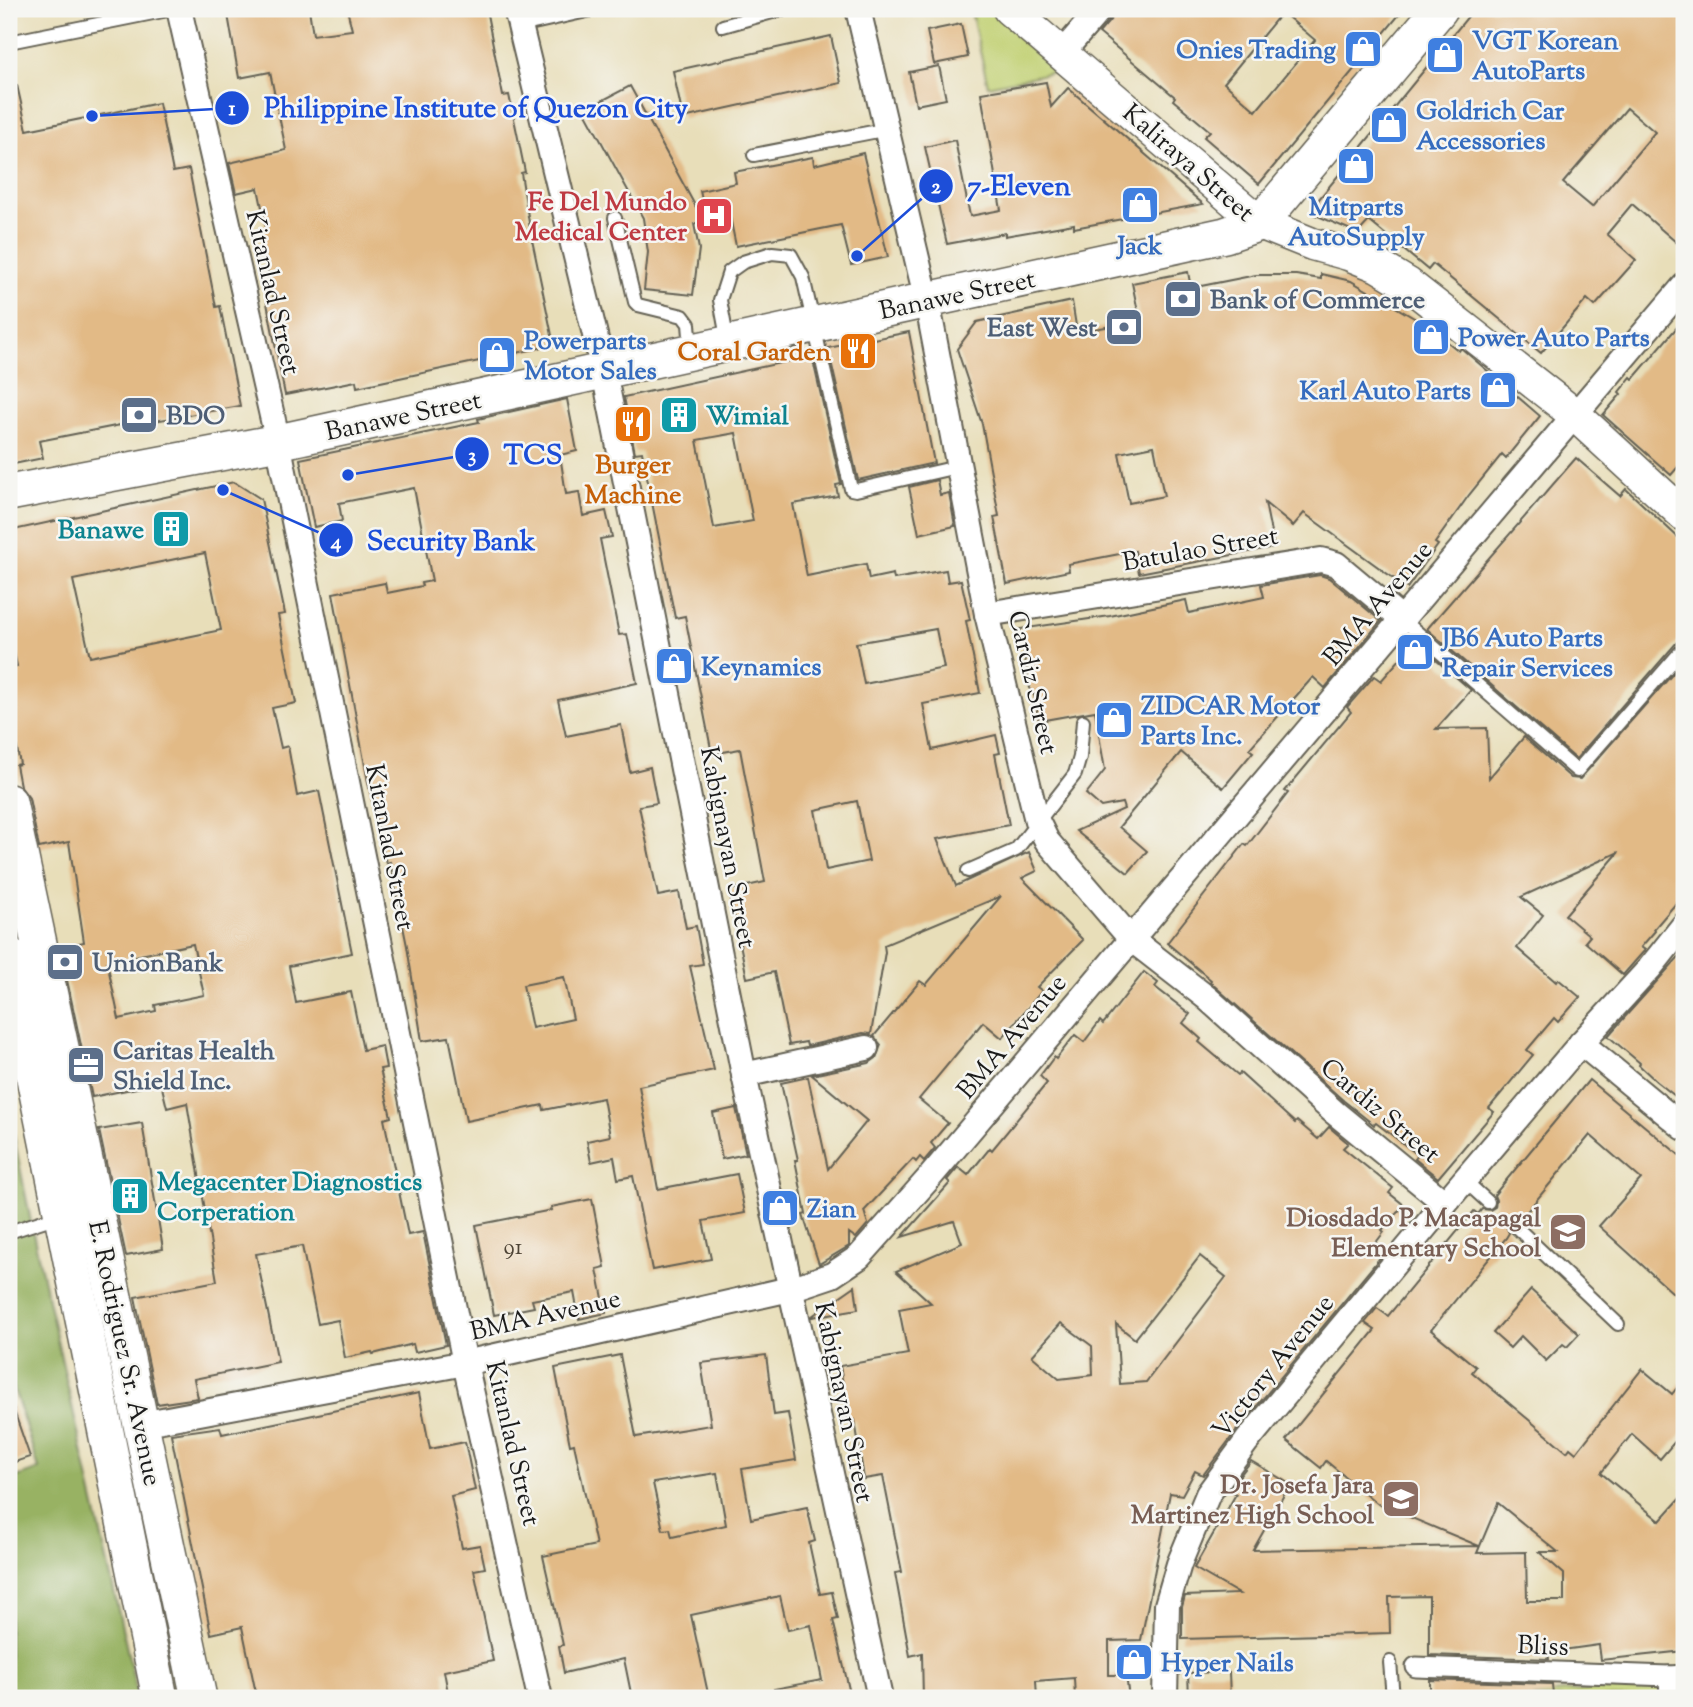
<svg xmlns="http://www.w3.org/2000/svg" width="1693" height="1707" viewBox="0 0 1693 1707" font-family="'Sorts Mill Goudy',serif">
<rect width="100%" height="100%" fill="#f6f6f2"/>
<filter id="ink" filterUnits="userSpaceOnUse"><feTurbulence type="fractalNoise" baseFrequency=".0143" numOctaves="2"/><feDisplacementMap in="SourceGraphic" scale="14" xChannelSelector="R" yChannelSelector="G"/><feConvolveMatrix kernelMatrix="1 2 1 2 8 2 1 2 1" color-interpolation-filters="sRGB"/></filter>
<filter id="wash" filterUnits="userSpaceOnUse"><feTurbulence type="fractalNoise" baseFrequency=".00686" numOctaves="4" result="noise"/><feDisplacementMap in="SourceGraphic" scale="28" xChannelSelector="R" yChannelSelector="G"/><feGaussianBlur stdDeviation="1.57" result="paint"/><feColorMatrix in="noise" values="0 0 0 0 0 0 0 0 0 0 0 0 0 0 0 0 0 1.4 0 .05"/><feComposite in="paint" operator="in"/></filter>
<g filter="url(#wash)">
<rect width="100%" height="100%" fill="#e8deb9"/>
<g fill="#c1d072" stroke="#6e7647" stroke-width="2">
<polygon points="978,9 998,9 1069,69 988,86 972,16"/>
<polygon points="1661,1683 1662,1698 1501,1698"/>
</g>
<polygon fill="#98b264" stroke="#5a6740" stroke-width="2" points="9,1112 35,1242 138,1698 9,1698 9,1480 39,1469 9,1373"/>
<g id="blocks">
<g fill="#e2ba86" fill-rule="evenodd">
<polygon points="227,9 309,9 313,35 352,30 347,9 486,9 503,96 509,95 517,133 525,172 521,173 531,235 554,345 357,387 356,381 285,395 267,303 274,302 260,233 267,232 258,188 236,193 229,163 286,150 270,72 239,78"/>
<path d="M1114,9h290l-145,175 -55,-47 6,-6 -37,-31 2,-3 -76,-64 13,-15zM1282,12l33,28 -59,71 -32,-28z"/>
<path d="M1474,9h210v240l-52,-45 -25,30 29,26 -41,46 -8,-7 -46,54 -108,-89 -5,6 -59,-49 -11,12 -45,-19 6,-15zM1627,108l28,24 -63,75 -29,-24z"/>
<polygon points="961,24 968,57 934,64 927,31"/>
<polygon points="831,36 841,83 683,118 673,71"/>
<polygon points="939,66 946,99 916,105 909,72"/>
<polygon points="1046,82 1051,107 1068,88 1203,204 1074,228 1074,224 1005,236 1005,233 947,244 925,147 955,140 970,216 1001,210 981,93"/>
<polygon points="17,85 27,130 159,103 173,172 189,169 216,307 220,306 240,406 132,425 131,423 39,441 43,458 9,465 9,86"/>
<polygon points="630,86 704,222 694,224 699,249 693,295 644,290 648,252 643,218 584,110"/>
<polygon points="863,153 888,257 851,265 841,225 736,246 730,217 707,221 700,191 736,183 734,172 813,157 814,165"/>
<path d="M1188,272l3,16 65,-13h40l25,4v-5l30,7 75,44 33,26 2,-3 79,68 -34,42 -4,-4 -33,41 -34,48 3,2 -31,43 -103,-75 -11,13 -28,-23 9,44 -135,26 -4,-22 -67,13 1,7 -62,13 -13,-67 5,-1 -17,-92 -25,-75 20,-27 95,-21 5,31 63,-11 -8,-38zM1154,446l10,50 -35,7 -10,-50z"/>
<polygon points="1684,319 1684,460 1671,475 1603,415 1621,394 1619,392 1631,377 1633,379"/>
<polygon points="909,332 934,463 858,480 828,348"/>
<path d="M812,356l29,128 -5,1 2,11 -45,8 14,72 59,-12 3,15 24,-5 1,5 52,-9 2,12 13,-2 9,40 -4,1 14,72 -57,11 9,46 64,-15 4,18 -5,1 14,71 -72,14 19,47 73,-34 8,19 -15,7 61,62 -46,47 5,4 -40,47 -19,-16 -64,77 29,24 -17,20 4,5 -11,13 -4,-4 -4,5 -3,-3 -49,52 4,13 -12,14 -7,-5v13l-30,18 -16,-49 3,-1 -11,-54h3l-17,-77 27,-6 20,92 39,-48 -55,-46 57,-12 7,-5 5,-13 -7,-9 46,-55 6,4 75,-89 -117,49 1,7 -14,82 -8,-1 -56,13 -1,-4 -17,3 -15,-73 -27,6 -18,-88 36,-8 -25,-133 -28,5 -27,-138 -10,2 -33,-166 -7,1 -11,-56zM736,433l17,88 -39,7 -17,-88zM936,629l8,39 -80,16 -8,-41zM857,801l12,60 -43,9 -11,-60z"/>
<path d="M567,399l10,52 -17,4 6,39 13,-2 4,24 23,-5 6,26 -12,2 19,96 8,-1 10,49 -79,17 8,36 55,-11 9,47 20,-5 7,36 -18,3 19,90 21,-4 7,36 10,-2 7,38 -13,2 24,104 -75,16 19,103 79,-15 8,39 -42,8 8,38 -59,11 -19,-94 -15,3 -4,-22 -23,5 -4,-21 23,-5 -7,-38 -59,12 -1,-5 -77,16 -17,-84 -27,4 -15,-95 -17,-84 -4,1 -18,-81 -35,-189 52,-10 2,10 35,-7 -1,-3 11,-2 -18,-93 -75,15 3,18 -28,6 -14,-68 179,-37 -1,-3zM564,977l9,42 -41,9 -9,-43z"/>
<polygon points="1576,458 1620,496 1626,489 1684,543 1684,639 1677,642 1576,759 1427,629"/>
<polygon points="937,480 940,495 949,493 955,526 919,534 909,487"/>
<path d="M234,482l27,17 24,115 -7,1 18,88 -24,5 9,40 7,-2 9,50 22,-5 33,162 -63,13 7,37 55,-11 12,58 19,-4 4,22 -6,1 11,48 -7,2 24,116 15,-3 23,113 -31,7 -2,-8 -40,10 -1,-2 -27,6 -7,-38 -20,4 -16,-78 -46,8 22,108 -84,17 4,19 -41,6 -22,-107 82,-16 -30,-178 -20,5 -6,-25 -69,14 -32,-150 24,-5 -15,-100 -30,6 -10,-50 -9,-12 -4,-21 4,-1 -11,-57v-39l8,-2 -8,-37v-98zM205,553l16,77 -131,27 -17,-77zM193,944l11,51 -49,10 1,6 -37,8 -12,-57z"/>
<polygon points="1320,575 1329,578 1381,621 1325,688 1313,677 1249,749 1253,752 1223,788 1181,752 1119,827 1147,851 1128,873 1076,831 1124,809 1122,803 1101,807 1086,794 1105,770 1095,711 1039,721 1034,694 1031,694 1020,629 1110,616 1186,600 1189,613 1264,597 1261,585"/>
<polygon points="1415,642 1471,690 1436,729 1487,728 1489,778 1524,737 1571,778 1580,779 1684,661 1684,894 1654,929 1655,931 1641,947 1645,950 1623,975 1585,942 1590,936 1565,915 1619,852 1521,897 1543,915 1517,948 1556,982 1558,979 1580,997 1558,1022 1554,1018 1527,1050 1533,1055 1489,1108 1494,1112 1438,1178 1415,1159 1418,1155 1376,1123 1374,1125 1344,1101 1210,982 1211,980 1167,943 1244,844 1247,846 1288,793 1285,791 1351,712 1347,707 1374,676 1381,681"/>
<polygon points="1684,951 1684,1103 1656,1081 1639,1065 1640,1063 1608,1036"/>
<path d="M1144,972l14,11 -3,4 35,27 -7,9 18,16 -2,3 39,33 2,-2 55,50 2,-2 21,18 11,-12 19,16 -5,5 50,40 -4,5 15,12 -22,25 2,2 -10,13 10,8 -148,178 -33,44 -8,-4 -13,24 -12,-2 -29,147 -32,1v34h17l3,23h-54l-1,-20 -38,3 1,17h-114l-1,-45 -12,3 -15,-83 7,-1 -19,-96 -19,3 -9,-59 -6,2 -9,-56 68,-12 -9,-45 32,-6 -35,-32 66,-28 -8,-22 -52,16 48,-54 -3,-3 11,-13 10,8 22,-27 2,2 55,-67 -7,-7 14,-19 2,2 19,-24 9,7 16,-21 3,3zM1200,1256l26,21 -80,105 -26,2 -4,-60 19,15zM1061,1323l31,23 1,29 -34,4 -27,-23z"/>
<path d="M1589,1080l95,79v144l-85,-77 42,-47 -51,-44 -69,84 -8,-2 -5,4 -1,7 2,5 -3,5 -75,92 45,37 -4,5 95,80 3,-4 6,5 66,-84 30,25 12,-15v52l-24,28 -28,-25 -31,39 59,48 24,-27v157l-83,9 -2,-15 -51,7 1,7 -120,-4v-59l-40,1 1,36 -208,6v-32l3,-11 54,-2 -45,-26 42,-74 -7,-4 22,-29 39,23 -37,66 226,-4 -101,-42 -52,-43 -5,7 -35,-28 89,-110 -10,-7 12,-15 11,8 86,-105 4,3 4,-5 8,1 5,-3 1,-7 -2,-5zM1498,1503l60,49h-19l25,22v27h-37l-1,-49 -49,1z"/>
<polygon points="736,1108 746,1154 722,1159 713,1113"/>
<polygon points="142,1123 163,1249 126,1256 99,1130"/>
<polygon points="592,1199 605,1267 597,1269 606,1313 579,1319 574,1292 532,1300 534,1307 494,1315 476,1225 552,1210 551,1207"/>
<polygon points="855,1286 858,1309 812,1317 812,1316"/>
<polygon points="1531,1290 1579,1334 1567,1347 1563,1344 1546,1361 1521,1336 1510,1348 1493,1333"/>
<path d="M620,1355l16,82 75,-12 -10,-62 65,-8 8,60 14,-2 8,47 -54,9 9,50 56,-12 8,34 -6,2 11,51 12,-2 6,27 -5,1 18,78h-76l-1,-9 48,-9 -11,-55 -23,5 -8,-34 -89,19 18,83h-77l-8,-39 -60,14 -5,-27 4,-1 -20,-89 53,-11 -22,-101 -4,1 -15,-77zM717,1473l9,52 -54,12 -2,-8 -7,1 -10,-47z"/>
<polygon points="419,1393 430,1449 465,1442 475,1490 451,1496 462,1548 480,1545 485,1568 474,1570 493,1661 444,1671 449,1698 257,1698 242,1627 211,1634 171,1434 220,1427 222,1434"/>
<polygon points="9,1405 12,1405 30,1457 9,1464"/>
<polygon points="1229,1672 1230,1698 1189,1698 1188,1673"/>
<polygon points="1430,1680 1552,1684 1553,1694 1532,1698 1430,1698"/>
</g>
</g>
</g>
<g filter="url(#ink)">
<use href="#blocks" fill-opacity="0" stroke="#636053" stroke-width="2"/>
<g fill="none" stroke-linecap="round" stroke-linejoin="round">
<defs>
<g id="service">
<polyline points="520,26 596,9"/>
<polyline points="723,26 783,9"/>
<polyline points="9,42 173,9"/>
<polyline points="754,155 888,129"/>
<polyline points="615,218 635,302 638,305 683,316 689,324 691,348"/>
<polyline points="728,343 720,300 729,272 743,262 772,253 791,255 803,277 851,489 856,490 957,467"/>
<polyline points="1403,620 1577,771 1684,648"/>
<polyline points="968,871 1016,850 1075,774 1080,757 1083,721"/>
<polyline points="1464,1180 1488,1202"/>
<polyline points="1515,1226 1618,1324"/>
<polyline points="9,1232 58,1216"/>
<polyline points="1390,1662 1393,1698"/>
</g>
<g id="pedestrian">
<polyline points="1416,1667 1669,1676"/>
<polyline points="1670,1698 1669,1676 1684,1675"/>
</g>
<g id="minor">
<polyline points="179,9 278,442 465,1363 540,1698"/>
<polyline points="516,9 604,372 744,1075 880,1698"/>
<polyline points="858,9 927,301 987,614 1037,821 1047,841 1131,939 1207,998 1334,1112 1445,1203"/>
<polyline points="1062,53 1100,9"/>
<polyline points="987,614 1321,560 1336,564 1403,620"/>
<polyline points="1581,1043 1684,1128"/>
<polyline points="744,1075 866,1048"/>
<polyline points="141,1424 465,1363 790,1289 832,1275 859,1257 930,1177 1684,286"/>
<polyline points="1165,1698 1167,1605 1179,1564 1208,1494 1247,1441 1445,1203 1581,1043 1649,969 1684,925"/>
</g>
<polyline id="tertiary" points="1009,9 1260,223 1312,244 1348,254 1378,266 1408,284 1574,414 1684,515"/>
<g id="secondary">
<polyline points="9,493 278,442 1225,235 1260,223 1440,9"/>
<polyline points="9,802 199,1698"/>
<polyline points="9,955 160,1698"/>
</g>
</defs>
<use href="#service" stroke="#636053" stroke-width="16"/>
<use href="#pedestrian" stroke="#636053" stroke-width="23"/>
<use href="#minor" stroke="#636053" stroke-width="28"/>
<use href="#tertiary" stroke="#636053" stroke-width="35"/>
<use href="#secondary" stroke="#636053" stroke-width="38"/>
<use href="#service" stroke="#fff" stroke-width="12"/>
<use href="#pedestrian" stroke="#fff" stroke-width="19"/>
<use href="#minor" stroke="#fff" stroke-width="24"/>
<use href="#tertiary" stroke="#fff" stroke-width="32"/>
<use href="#secondary" stroke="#fff" stroke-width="35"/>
</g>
</g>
<defs>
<symbol id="shop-square" viewBox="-11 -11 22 22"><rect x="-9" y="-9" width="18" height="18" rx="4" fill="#3f7fe0" stroke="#f6f6f2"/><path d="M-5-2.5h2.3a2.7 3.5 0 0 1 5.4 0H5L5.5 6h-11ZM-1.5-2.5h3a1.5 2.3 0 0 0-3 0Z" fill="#fff"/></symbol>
<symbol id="hospital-square" viewBox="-11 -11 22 22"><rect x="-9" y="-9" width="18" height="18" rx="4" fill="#e0444e" stroke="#f6f6f2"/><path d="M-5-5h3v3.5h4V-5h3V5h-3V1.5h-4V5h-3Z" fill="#fff"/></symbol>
<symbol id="bank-square" viewBox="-11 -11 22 22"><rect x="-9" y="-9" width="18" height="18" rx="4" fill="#5c6f8a" stroke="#f6f6f2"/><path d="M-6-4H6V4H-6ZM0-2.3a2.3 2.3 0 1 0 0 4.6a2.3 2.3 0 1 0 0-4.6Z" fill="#fff"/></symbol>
<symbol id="restaurant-square" viewBox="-11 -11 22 22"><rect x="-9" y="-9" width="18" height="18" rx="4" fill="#e8710a" stroke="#f6f6f2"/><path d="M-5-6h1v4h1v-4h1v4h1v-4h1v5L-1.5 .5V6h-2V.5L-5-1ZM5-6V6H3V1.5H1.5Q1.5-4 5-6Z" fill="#fff"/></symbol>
<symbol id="building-square" viewBox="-11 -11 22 22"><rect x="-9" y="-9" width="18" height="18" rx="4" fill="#0f9aa8" stroke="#f6f6f2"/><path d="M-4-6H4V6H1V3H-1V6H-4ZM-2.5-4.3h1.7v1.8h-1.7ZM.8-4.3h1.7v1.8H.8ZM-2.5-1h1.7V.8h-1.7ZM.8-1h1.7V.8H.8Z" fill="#fff"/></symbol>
<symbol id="office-square" viewBox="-11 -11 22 22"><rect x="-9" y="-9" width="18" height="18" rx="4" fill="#5c6f8a" stroke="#f6f6f2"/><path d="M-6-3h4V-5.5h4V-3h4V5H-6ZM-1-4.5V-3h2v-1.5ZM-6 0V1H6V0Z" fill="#fff"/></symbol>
<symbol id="school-square" viewBox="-11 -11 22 22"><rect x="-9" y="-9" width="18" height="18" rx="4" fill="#8d6e63" stroke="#f6f6f2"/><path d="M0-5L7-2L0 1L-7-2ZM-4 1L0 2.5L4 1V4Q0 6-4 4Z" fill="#fff"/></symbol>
</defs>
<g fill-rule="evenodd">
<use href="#shop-square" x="1341" y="27" width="44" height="44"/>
<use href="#shop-square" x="1423" y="33" width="44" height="44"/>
<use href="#shop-square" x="1367" y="103" width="44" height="44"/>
<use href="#shop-square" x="1334" y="144" width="44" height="44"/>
<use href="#shop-square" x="1118" y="183" width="44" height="44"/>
<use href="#hospital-square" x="692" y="194" width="44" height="44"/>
<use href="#bank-square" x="1161" y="277" width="44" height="44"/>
<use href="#bank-square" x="1102" y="305" width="44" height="44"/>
<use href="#shop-square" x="1409" y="315" width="44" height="44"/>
<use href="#restaurant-square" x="836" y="329" width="44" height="44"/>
<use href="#shop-square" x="475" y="333" width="44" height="44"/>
<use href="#shop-square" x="1476" y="368" width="44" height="44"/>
<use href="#bank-square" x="117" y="393" width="44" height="44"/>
<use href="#building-square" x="657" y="393" width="44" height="44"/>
<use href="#restaurant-square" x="611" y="402" width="44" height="44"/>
<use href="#building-square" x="149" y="507" width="44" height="44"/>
<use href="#shop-square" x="1393" y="630" width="44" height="44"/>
<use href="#shop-square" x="652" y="644" width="44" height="44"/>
<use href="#shop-square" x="1092" y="698" width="44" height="44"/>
<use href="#bank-square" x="43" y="940" width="44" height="44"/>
<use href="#office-square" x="64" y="1043" width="44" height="44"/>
<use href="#building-square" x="108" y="1174" width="44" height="44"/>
<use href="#shop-square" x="758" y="1186" width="44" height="44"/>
<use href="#school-square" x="1546" y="1210" width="44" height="44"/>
<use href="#school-square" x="1379" y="1477" width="44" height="44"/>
<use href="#shop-square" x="1112" y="1640" width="44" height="44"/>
</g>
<g text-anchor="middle" stroke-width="5" stroke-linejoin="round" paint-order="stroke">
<g font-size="23" fill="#4e4436">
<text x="513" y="1254">91</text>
</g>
<g font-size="26" font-weight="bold" fill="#366cbe" stroke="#f6f6f2" text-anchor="start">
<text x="1472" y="49">VGT Korean<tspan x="1472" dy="30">AutoParts</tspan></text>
<text x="1336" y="58" text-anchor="end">Onies Trading</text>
<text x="1416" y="119">Goldrich Car<tspan x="1416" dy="30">Accessories</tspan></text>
<text x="1356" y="215" text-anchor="middle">Mitparts<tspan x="1356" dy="30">AutoSupply</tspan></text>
<text x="1140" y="254" text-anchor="middle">Jack</text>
<text x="1458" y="346">Power Auto Parts</text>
<text x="524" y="349">Powerparts<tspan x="524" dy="30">Motor Sales</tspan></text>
<text x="1471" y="399" text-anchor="end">Karl Auto Parts</text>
<text x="1442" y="646">JB6 Auto Parts<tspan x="1442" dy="30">Repair Services</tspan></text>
<text x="701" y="675">Keynamics</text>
<text x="1141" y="714">ZIDCAR Motor<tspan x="1141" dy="30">Parts Inc.</tspan></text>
<text x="807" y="1217">Zian</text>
<text x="1161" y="1671">Hyper Nails</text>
</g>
<g font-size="26" fill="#1c1c1c" stroke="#f6f6f2">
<text transform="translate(1189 162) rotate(41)" y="9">Kaliraya Street</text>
<text transform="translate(274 292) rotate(77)" y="9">Kitanlad Street</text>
<text transform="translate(957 294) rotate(-12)" y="9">Banawe Street</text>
<text transform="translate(403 415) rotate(-12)" y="9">Banawe Street</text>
<text transform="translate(1200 548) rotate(-10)" y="9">Batulao Street</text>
<text transform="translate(1377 603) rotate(-50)" y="9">BMA Avenue</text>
<text transform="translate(1034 682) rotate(77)" y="9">Cardiz Street</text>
<text transform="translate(391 847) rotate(79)" y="9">Kitanlad Street</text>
<text transform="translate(729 847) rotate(79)" y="9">Kabignayan Street</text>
<text transform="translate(1011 1036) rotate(-50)" y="9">BMA Avenue</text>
<text transform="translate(1381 1110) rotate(40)" y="9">Cardiz Street</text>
<text transform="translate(545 1314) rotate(-13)" y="9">BMA Avenue</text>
<text transform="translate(126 1353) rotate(78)" y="9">E. Rodriguez Sr. Avenue</text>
<text transform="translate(1272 1366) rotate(-51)" y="9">Victory Avenue</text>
<text transform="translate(845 1402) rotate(78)" y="9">Kabignayan Street</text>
<text transform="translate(514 1443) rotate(77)" y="9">Kitanlad Street</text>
<text transform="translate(1543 1645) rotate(2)" y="9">Bliss</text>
</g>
<g font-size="26" font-weight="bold" fill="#be3a42" stroke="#f6f6f2" text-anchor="end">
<text x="687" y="210">Fe Del Mundo<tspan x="687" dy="30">Medical Center</tspan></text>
</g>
<g font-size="26" font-weight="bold" fill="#4e5e75" stroke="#f6f6f2" text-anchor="start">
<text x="1210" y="308">Bank of Commerce</text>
<text x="1097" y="336" text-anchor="end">East West</text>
<text x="166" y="424">BDO</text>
<text x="92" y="971">UnionBank</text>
<text x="113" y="1059">Caritas Health<tspan x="113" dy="30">Shield Inc.</tspan></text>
</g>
<g font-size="26" font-weight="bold" fill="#c56008" stroke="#f6f6f2" text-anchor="end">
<text x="831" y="360">Coral Garden</text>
<text x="633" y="473" text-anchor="middle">Burger<tspan x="633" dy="30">Machine</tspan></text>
</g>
<g font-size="26" font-weight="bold" fill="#0d838f" stroke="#f6f6f2" text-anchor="start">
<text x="706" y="424">Wimial</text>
<text x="144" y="538" text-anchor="end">Banawe</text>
<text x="157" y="1190">Megacenter Diagnostics<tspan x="157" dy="30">Corperation</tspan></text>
</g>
<g font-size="26" font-weight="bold" fill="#785e54" stroke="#f6f6f2" text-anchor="end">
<text x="1541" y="1226">Diosdado P. Macapagal<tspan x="1541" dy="30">Elementary School</tspan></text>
<text x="1374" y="1493">Dr. Josefa Jara<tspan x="1374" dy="30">Martinez High School</tspan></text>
</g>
</g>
<path fill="none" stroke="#1d4ed8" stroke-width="2.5" d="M92 116L232 108M857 256L936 186M348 475L472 454M223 490L336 540"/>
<g fill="#1d4ed8" stroke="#f6f6f2" stroke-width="2.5">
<circle cx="92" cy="116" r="7"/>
<circle cx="857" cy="256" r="7"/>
<circle cx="348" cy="475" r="7"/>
<circle cx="223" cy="490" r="7"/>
<circle cx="232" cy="108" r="18"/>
<circle cx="936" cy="186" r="18"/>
<circle cx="472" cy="454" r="18"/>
<circle cx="336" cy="540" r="18"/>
</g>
<g font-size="21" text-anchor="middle" font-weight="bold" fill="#fff">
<text x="232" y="115">1</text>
<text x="936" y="193">2</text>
<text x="472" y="462">3</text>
<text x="336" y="548">4</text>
</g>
<g font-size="28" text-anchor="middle" font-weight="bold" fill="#1d4ed8" stroke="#f6f6f2" stroke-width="5" stroke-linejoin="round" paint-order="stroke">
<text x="476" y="117">Philippine Institute of Quezon City</text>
<text x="1019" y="195">7-Eleven</text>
<text x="533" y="464">TCS</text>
<text x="451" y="550">Security Bank</text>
</g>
<rect width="1693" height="1707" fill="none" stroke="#f6f6f2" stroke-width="35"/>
</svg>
